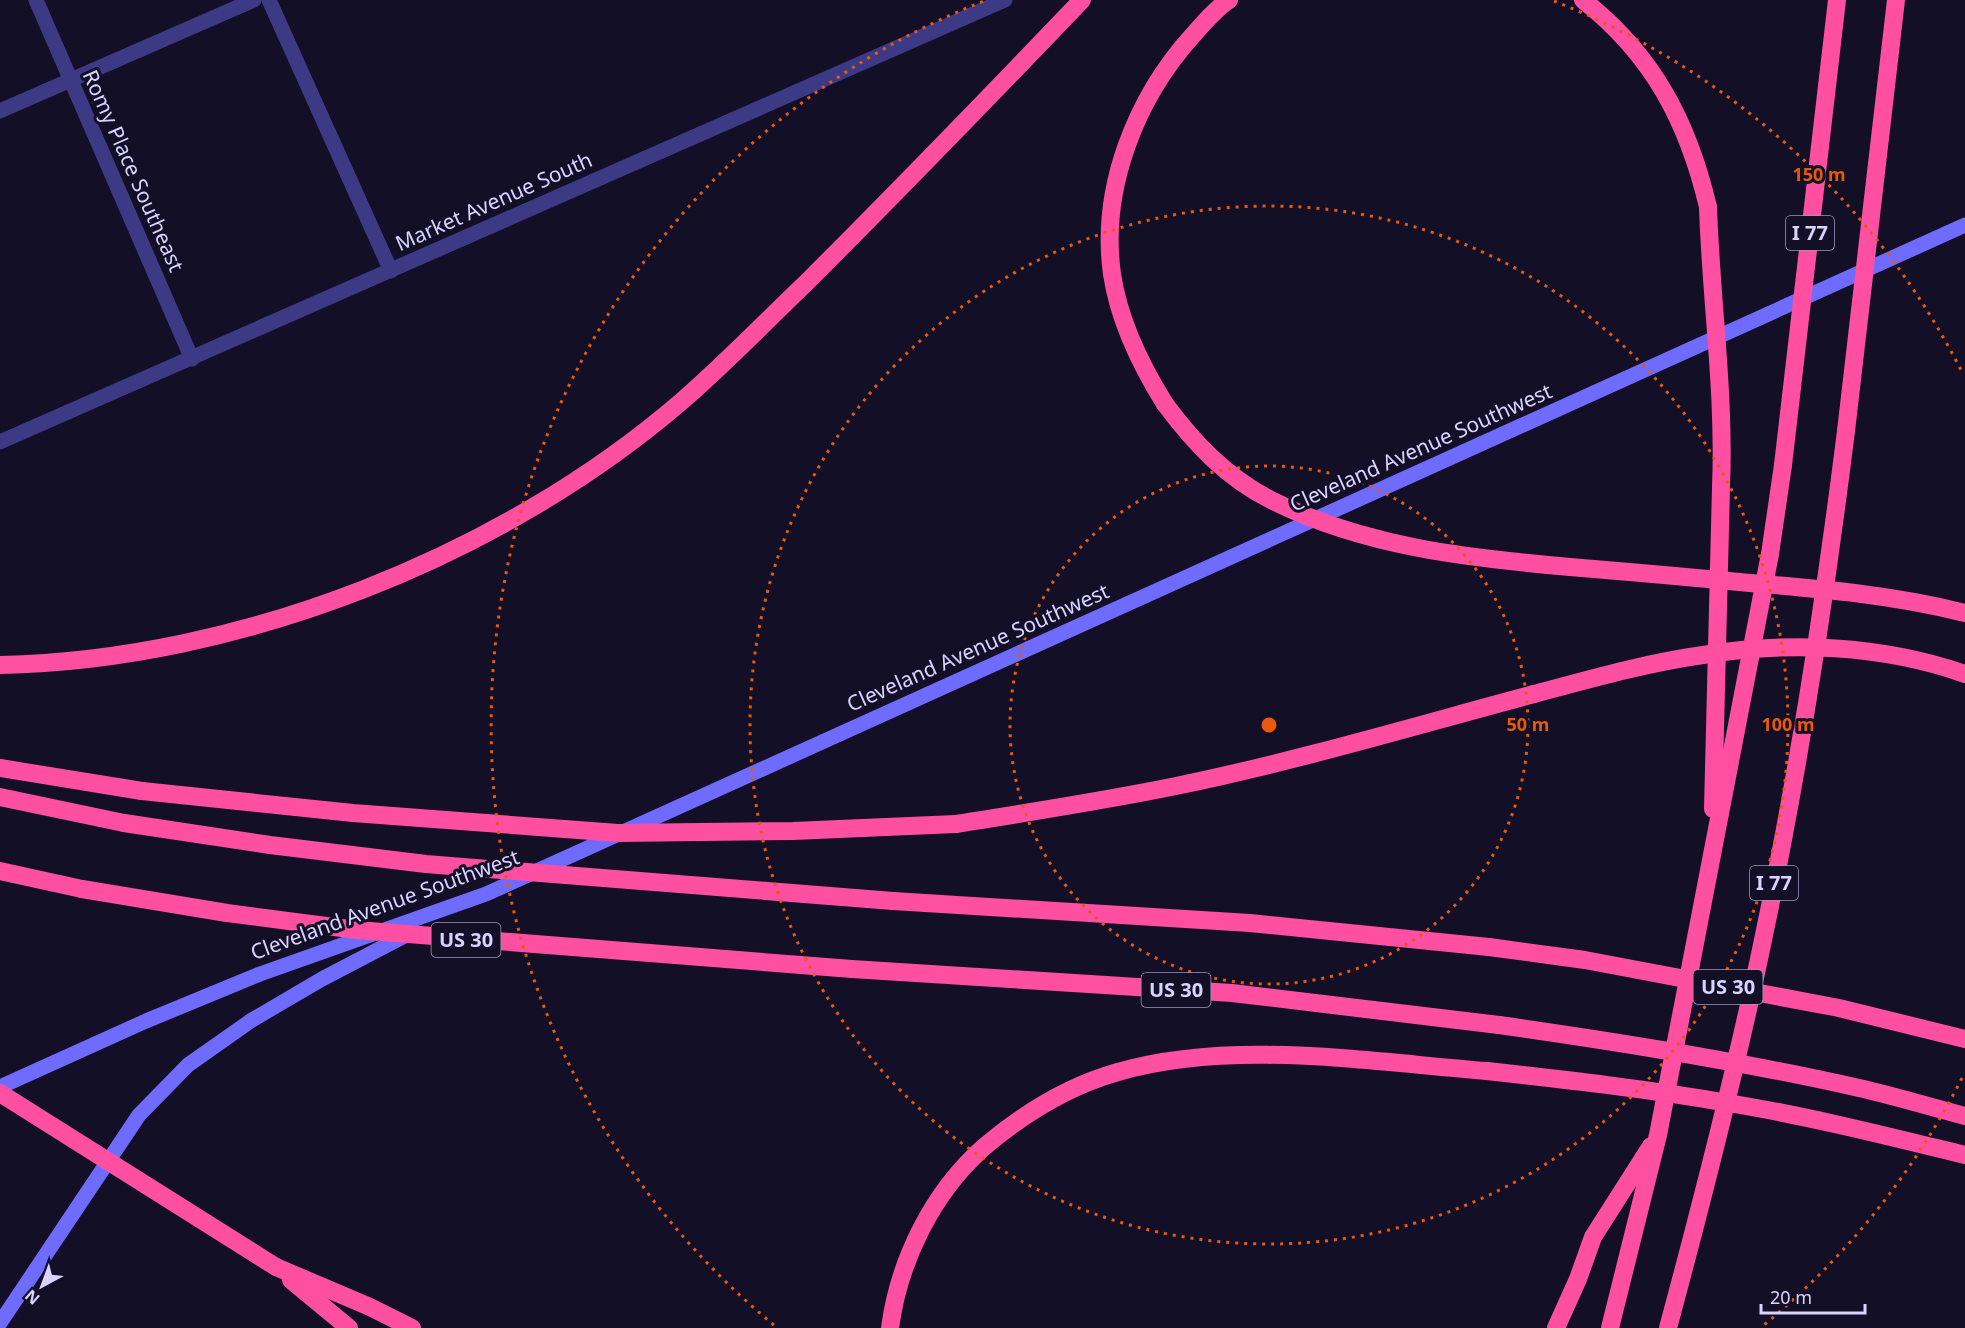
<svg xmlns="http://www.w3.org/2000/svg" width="1965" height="1328" viewBox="0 0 1965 1328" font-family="'Noto Sans',sans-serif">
<rect width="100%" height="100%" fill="#130f26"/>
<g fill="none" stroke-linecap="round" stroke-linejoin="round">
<g stroke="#3d3a85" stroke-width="15">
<polyline points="36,0 192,359"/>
<polyline points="269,0 391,271"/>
<polyline points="0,111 254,0"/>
</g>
<polyline stroke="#3d3a85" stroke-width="15" points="0,442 1005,0"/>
<g stroke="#6f6bff" stroke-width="15">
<polyline points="0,1087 146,1021 260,974 486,894 1965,225"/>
<polyline points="0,1323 139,1115 188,1065 252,1020 322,979 410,933"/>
</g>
<g stroke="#ff4fa3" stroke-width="18">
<path d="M1583,0c70,55 105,122 125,207"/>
<path d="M1165,404c-25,-40 -46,-83 -53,-130 -12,-86 24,-176 81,-239 11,-12 22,-26 36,-35"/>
<path d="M0,665c239,-5 501,-108 682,-264 43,-37 83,-79 124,-118 93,-93 185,-188 276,-283"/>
<polyline points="0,768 142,791"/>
<polyline points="0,797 124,823"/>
<polyline points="1713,809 1721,487"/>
<path d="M956,824c74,-12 147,-23 220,-38 121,-25 239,-60 358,-92"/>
<polyline points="0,871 82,889"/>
<polyline points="893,901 1250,923 1489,947"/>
<polyline points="852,969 1232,993 1499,1025"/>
<polyline points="276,1267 370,1307 412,1328"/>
<polyline points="291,1280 349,1328"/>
<path d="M890,1328c9,-68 43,-136 94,-181 39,-33 84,-61 134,-75 114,-33 252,-10 369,-1"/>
<polyline points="1556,1328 1578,1279 1593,1237 1651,1146"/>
<polyline points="1610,1328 1658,1135 1770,554 1783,465"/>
<path d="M1668,1328c35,-130 69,-261 96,-393 35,-167 61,-335 82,-504"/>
</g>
<g stroke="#ff4fa3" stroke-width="18">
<path d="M1708,207c3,94 17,186 13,280"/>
<path d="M1165,404c29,39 62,74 106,96 93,47 197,58 299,67 60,5 120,10 180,16 73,6 144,12 215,30"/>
<polyline points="1846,431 1896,0"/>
<polyline points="1783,465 1837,0"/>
<path d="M1534,694c56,-15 112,-31 169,-39 85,-14 180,-10 262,19"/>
<polyline points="142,791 353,813 618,833 793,831 956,824"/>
<polyline points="124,823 270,845 426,864 893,901"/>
<polyline points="82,889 227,913 357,930 852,969"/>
<polyline points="1489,947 1585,960 1839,1008 1965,1039"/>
<path d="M1499,1025c121,17 241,36 360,63 36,8 71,19 106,28"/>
<path d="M1487,1071c81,9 161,18 241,32 80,13 159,33 237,52"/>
<polyline points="0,1093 276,1267"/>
</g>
</g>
<g fill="none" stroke="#e8590c" stroke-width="3" stroke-dasharray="3 6">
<circle cx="1269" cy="725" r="259"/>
<circle cx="1269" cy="725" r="519"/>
<path d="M1962 1078A778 778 0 0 1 1764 1325M774 1325A778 778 0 0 1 984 1M1554 1A778 778 0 0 1 1962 372"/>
</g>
<g text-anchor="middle" stroke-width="6" stroke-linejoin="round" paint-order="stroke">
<g fill="#130f26" stroke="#9e99be" stroke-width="1.5">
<rect x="1786" y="216" width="48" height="34" rx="4.5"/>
<rect x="1750" y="866" width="48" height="34" rx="4.5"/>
<rect x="431.5" y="923" width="69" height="34" rx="4.5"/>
<rect x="1693.5" y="970" width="69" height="34" rx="4.5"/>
<rect x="1141.5" y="973" width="69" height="34" rx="4.5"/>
</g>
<g font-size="20" font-weight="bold" fill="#d9d4ff">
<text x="1810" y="240">I 77</text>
<text x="1774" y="890">I 77</text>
<text x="466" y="947">US 30</text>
<text x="1728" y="994">US 30</text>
<text x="1176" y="997">US 30</text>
</g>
<g font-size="21" fill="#d9d4ff" stroke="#130f26">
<text transform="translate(133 171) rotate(66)" y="7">Romy Place Southeast</text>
<text transform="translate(494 202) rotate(-24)" y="7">Market Avenue South</text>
<text transform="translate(1421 448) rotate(-24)" y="7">Cleveland Avenue Southwest</text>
<text transform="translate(978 648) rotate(-24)" y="7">Cleveland Avenue Southwest</text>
<text transform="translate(385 905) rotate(-20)" y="7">Cleveland Avenue Southwest</text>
</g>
</g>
<circle cx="1269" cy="725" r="9" fill="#e8590c" stroke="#130f26" stroke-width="3"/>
<g font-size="18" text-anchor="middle" font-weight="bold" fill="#e8590c" stroke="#130f26" stroke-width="6" stroke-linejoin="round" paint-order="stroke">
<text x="1819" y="181">150 m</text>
<text x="1528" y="731">50 m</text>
<text x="1788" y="731">100 m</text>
</g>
<g transform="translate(42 1286) rotate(221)" stroke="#130f26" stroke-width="4.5" paint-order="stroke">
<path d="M0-4.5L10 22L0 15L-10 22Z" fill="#d9d4ff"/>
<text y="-9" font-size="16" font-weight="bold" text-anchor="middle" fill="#d9d4ff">N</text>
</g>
<path d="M1761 1304v9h104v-9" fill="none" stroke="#d9d4ff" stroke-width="3"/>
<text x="1770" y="1304" font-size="18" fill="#d9d4ff" stroke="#130f26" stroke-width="4.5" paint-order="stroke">20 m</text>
</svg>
